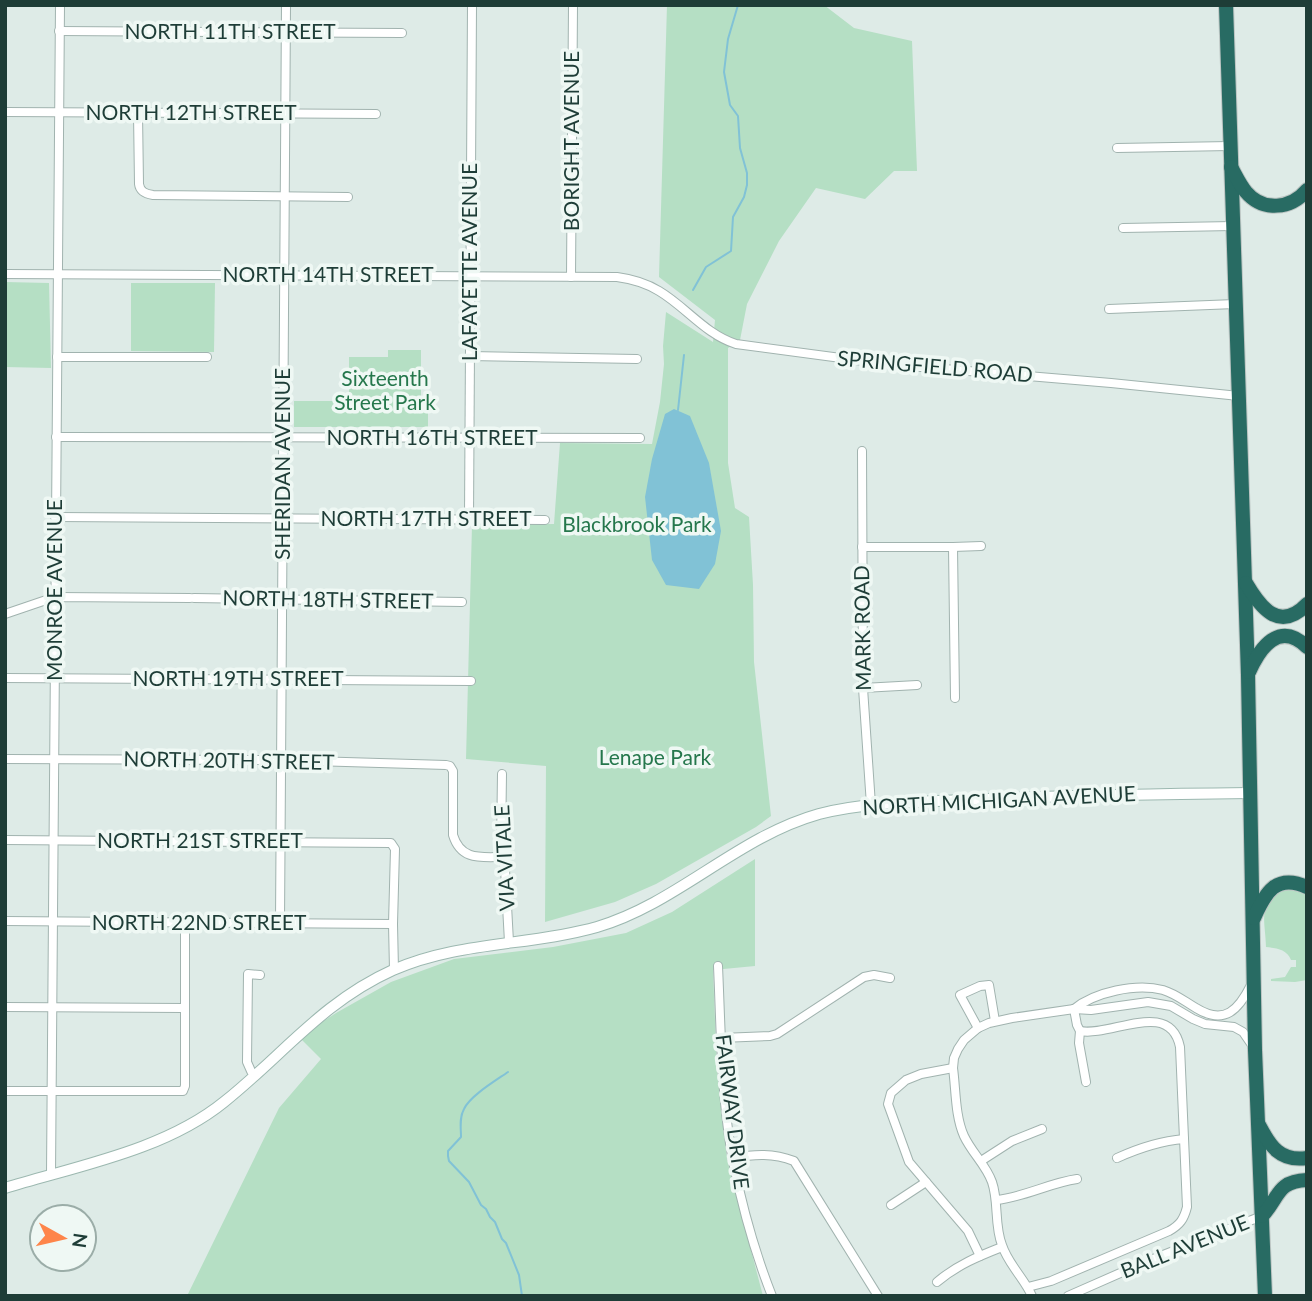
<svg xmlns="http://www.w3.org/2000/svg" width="1312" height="1301" viewBox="0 0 1312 1301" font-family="Lato,sans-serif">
<rect width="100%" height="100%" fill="#deebe7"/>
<g fill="#b5dfc4">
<polygon points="667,5 824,5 854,28 912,41 917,171 894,171 865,199 816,188 779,241 747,304 740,340 728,348 728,463 735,508 749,517 753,585 754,662 771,816 756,827 656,884 615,902 545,922 546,766 466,759 472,525 554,524 560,443 652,444 660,402 664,364 663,346 666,312 713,342 715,320 659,277"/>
<polygon points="5,282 49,283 51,368 5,367"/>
<polygon points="131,283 215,283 214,352 131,351"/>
<polygon points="388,350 421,350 421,398 428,398 428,427 294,427 294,401 349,401 349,357 388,357"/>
<polygon points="755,859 755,966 713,970 717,1070 727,1159 763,1296 187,1296 279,1108 321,1059 299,1037 336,1013 391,982 454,959 553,947 626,933 672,912"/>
<path d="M1284,887l23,5v88l-12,2 -24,-1v-2l14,-2 6,-10h5v-7h-5c-4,-11 -15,-12 -25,-13 -1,-30 -9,-39 18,-60z"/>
</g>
<polygon fill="#81c2d6" points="674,409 690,416 709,463 721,531 715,564 699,589 666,585 652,560 645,497 652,459 665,414"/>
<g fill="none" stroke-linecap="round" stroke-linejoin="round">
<g stroke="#81c2d6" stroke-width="2">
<polyline points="693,290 706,267 731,251 733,217 744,197 747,185 747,173 740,148 738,116 730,105 724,72 728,39 738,5"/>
<polyline points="678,410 684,355"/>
<path d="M508,1072c-13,9 -38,24 -44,37 -5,9 -3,19 -3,28l-13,14v5l1,5 20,21 12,23 5,4 4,8 5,5 7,17 4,4 13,32 3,21"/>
</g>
<defs>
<g id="street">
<polyline points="59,31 402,33"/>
<polyline points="5,112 376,114"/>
<path d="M138,113l1,71c1,8 7,10 14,11l195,2"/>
<polyline points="1117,148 1230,146"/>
<polyline points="1123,228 1233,226"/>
<path d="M5,274l612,3c15,2 29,6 42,14 27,16 46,43 77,53l150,20 225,19 128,13"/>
<polyline points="571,277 573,5"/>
<polyline points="1109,309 1235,304"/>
<polyline points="470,356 637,359"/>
<polyline points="57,357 207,357"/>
<polyline points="56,437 640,438"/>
<polyline points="862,451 863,688 871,805"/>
<polyline points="55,517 545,520"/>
<polyline points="469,519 472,5"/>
<polyline points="862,547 953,547 981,546"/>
<polyline points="953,547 955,698"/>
<polyline points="194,598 462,602"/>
<polyline points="5,614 55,597 190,598"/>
<polyline points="5,678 471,681"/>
<polyline points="863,688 917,685"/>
<path d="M5,759l274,1 167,5 4,1 3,5v64c8,26 28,22 50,22"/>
<polyline points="502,774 501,845 505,869 509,942"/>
<polyline points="5,840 391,843 395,849 393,924 394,970"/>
<polyline points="5,921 393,924"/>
<polyline points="280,923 286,5"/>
<path d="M718,966c3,65 3,131 15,195 9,45 22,92 39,135"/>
<polyline points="5,1007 184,1008"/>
<path d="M1074,1009c21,-17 62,-26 89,-19 13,4 21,11 33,18 29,18 43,1 55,-23"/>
<polyline points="1074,1009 1077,1025 1080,1031 1079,1043 1086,1082"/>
<polyline points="978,1028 960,995 980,986 989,985 995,1021"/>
<polyline points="721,1038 770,1036 777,1034 864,977 874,975 890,978"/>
<polyline points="953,1068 921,1074 906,1080 891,1093 888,1104 909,1162 968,1231 980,1256"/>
<polyline points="254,1075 251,1071 247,1062 248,974 260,975"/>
<polyline points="5,1091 183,1091 185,1086 185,923"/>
<path d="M733,1158c22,-4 40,-5 61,3l84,135"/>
<path d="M1117,1158c22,-10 43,-17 67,-19"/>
<polyline points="981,1161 1012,1141 1042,1129"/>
<polyline points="51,1174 60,5"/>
<path d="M996,1200c29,-3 53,-17 81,-21"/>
<polyline points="891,1205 926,1182"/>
<path d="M937,1282c20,-17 42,-26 65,-35"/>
<path d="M1028,1287l23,-6 118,-50c11,-6 15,-12 18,-24l-7,-160c-10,-49 -69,-10 -100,-16"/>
<path d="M1032,1296c-8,-18 -24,-32 -30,-51 -8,-20 -3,-43 -10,-63 -6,-17 -20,-29 -28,-46 -9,-20 -8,-46 -11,-68l1,-10 4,-9 6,-9 14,-12 11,-5 23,-5 62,-9 17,1 57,-8 23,4 22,13 12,5 29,3 9,5 11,16"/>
<polyline points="1068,1296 1143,1263 1262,1216"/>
</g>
<path id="secondary" d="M5,1188c72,-22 160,-38 219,-86 58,-46 98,-100 169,-132 66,-29 137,-24 204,-43 81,-24 140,-90 222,-113 48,-12 98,-12 148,-14 94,-5 188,-6 283,-7"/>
<g id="highway">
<polyline points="1226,5 1248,675 1255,1050 1265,1296"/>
<path d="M1231,167c5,9 9,18 15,25 17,20 45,17 61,-2"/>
<path d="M1246,583c14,24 33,50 61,21"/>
<path d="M1249,672c11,-24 30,-52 58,-25"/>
<path d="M1254,918c11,-25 22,-45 53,-31"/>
<path d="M1259,1125c11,21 21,37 48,33"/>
<path d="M1262,1216c17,-17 14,-35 45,-36"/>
</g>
</defs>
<use href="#street" stroke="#a1b3af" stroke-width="10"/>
<use href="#secondary" stroke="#9cb8b0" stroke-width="12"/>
<use href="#highway" stroke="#bcc5c3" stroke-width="16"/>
<use href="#street" stroke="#fff" stroke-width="8"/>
<use href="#secondary" stroke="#fff" stroke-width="10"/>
<use href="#highway" stroke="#286b63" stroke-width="14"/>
</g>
<g text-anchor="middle" stroke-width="7" stroke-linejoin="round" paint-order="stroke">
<g font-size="21" fill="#1e3d37" stroke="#eff8f4">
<text x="230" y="39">NORTH 11TH STREET</text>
<text x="191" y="120">NORTH 12TH STREET</text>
<text transform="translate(572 141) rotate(-90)" y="7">BORIGHT AVENUE</text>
<text transform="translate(470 262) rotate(-90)" y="7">LAFAYETTE AVENUE</text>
<text x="328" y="282">NORTH 14TH STREET</text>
<text transform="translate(935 367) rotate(5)" y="7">SPRINGFIELD ROAD</text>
<text x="432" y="445">NORTH 16TH STREET</text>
<text transform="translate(283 464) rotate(-90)" y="7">SHERIDAN AVENUE</text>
<text x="426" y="526">NORTH 17TH STREET</text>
<text transform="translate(55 590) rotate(-90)" y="7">MONROE AVENUE</text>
<text transform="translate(328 600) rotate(1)" y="7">NORTH 18TH STREET</text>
<text transform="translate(863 628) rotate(-91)" y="7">MARK ROAD</text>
<text x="238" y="686">NORTH 19TH STREET</text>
<text transform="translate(229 761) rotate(1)" y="7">NORTH 20TH STREET</text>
<text transform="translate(999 801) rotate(-3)" y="7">NORTH MICHIGAN AVENUE</text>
<text x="200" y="848">NORTH 21ST STREET</text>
<text transform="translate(505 858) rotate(-93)" y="7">VIA VITALE</text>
<text x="199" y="930">NORTH 22ND STREET</text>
<text transform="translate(732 1112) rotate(83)" y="7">FAIRWAY DRIVE</text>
<text transform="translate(1185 1247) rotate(-22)" y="7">BALL AVENUE</text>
</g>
<g font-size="21" fill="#25774c" stroke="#eff8f4">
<text x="385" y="386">Sixteenth<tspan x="385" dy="24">Street Park</tspan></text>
<text x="637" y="532">Blackbrook Park</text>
<text x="655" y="765">Lenape Park</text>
</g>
</g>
<rect width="1312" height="1301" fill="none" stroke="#1e3d37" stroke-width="14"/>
<g transform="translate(63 1238) rotate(98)"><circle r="33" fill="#eff8f4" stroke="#9bada8" stroke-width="2"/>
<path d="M0-5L12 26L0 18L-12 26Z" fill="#fe854a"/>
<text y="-10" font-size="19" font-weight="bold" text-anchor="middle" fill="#1e3d37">N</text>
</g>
</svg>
